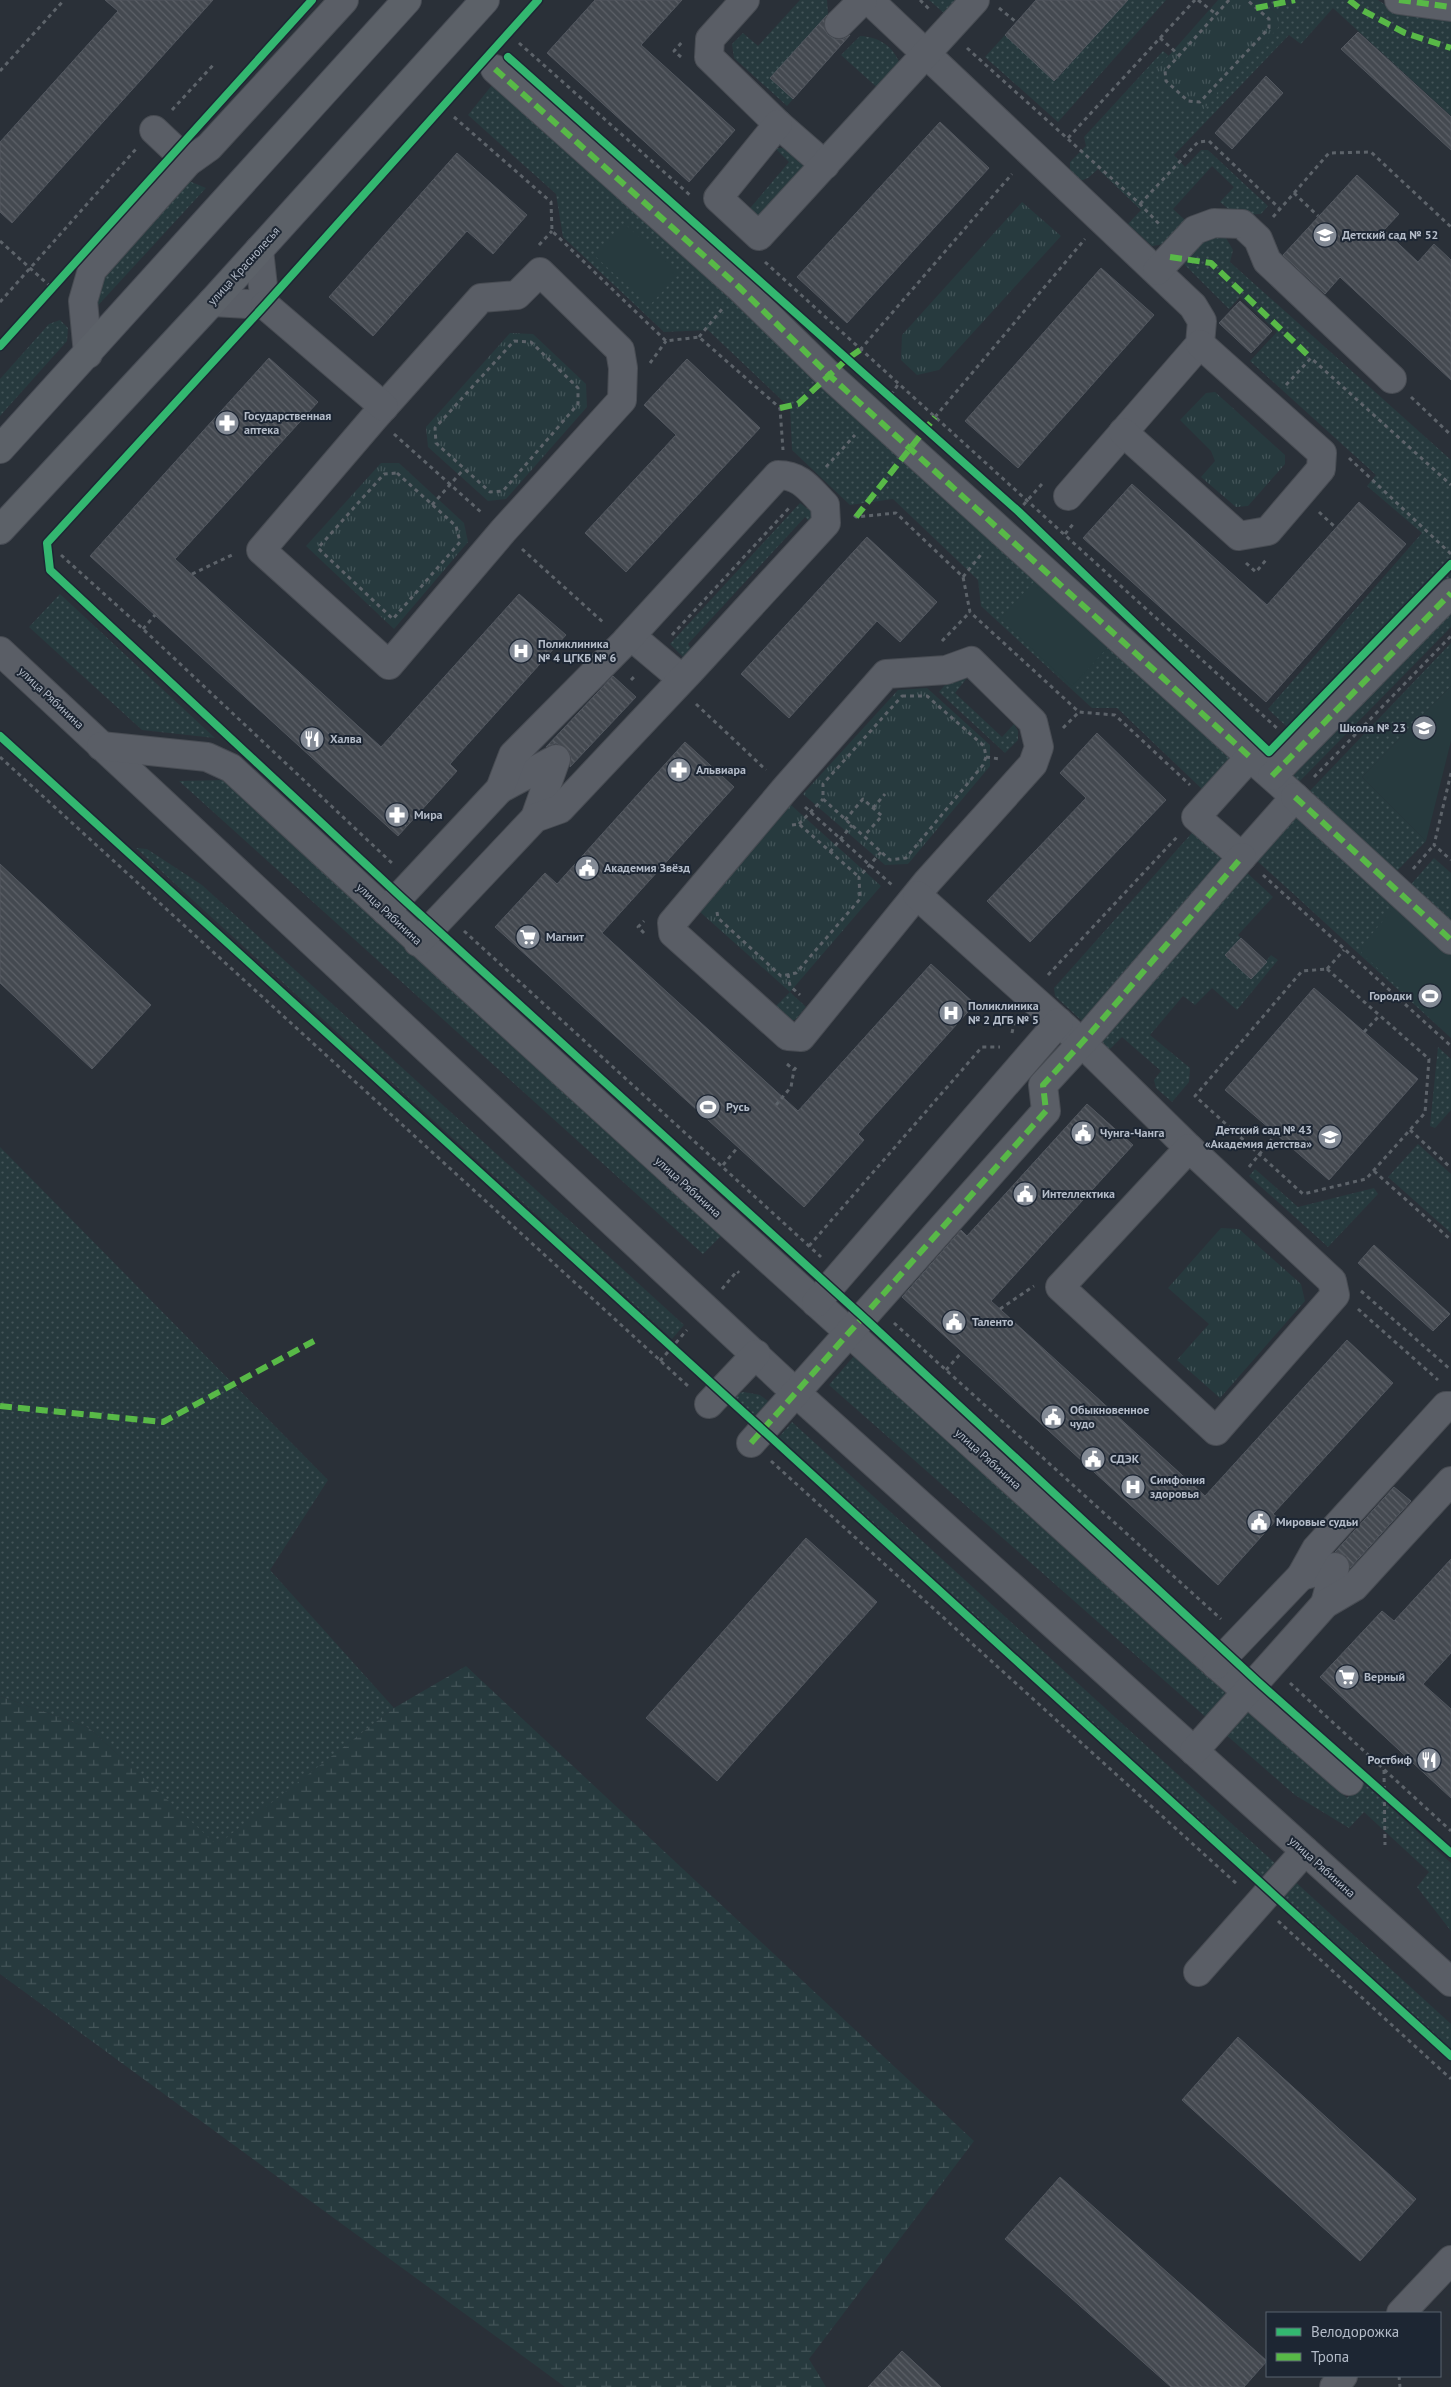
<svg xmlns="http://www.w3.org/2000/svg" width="1451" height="2387" viewBox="0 0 1451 2387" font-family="'PT Sans',sans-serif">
<defs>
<pattern id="grass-dots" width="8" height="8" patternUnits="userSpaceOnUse" patternTransform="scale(1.25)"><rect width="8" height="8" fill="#273a3e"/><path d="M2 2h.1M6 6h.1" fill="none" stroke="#445559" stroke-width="1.8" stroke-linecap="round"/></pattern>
<pattern id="wetland-marsh" width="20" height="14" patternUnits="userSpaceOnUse" patternTransform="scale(1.25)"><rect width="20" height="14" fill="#273a3e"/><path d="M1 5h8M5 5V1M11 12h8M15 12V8" fill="none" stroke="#445559"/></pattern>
<pattern id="park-tufts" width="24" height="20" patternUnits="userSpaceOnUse" patternTransform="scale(1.25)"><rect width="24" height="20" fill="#273a3e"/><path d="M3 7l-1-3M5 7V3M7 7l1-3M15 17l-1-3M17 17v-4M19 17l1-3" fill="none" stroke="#445559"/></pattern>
<pattern id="building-back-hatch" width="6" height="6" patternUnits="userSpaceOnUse" patternTransform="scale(1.25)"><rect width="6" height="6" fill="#444950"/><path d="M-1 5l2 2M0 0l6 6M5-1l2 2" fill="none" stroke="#5d6168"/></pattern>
</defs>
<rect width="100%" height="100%" fill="#2a3038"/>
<g fill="url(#grass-dots)">
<polygon points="800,0 827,0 828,14 770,78 793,99 787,106 734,58 732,44 743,33 758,46"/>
<polygon points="929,0 957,0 945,14"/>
<polygon points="1128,0 1166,0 1058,122 985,57 1005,35 1055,81"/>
<polygon points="1262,0 1378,0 1384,4 1451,14 1451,116 1333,8 1301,44 1289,35 1174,155 1185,167 1201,150 1208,150 1268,206 1261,214 1236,215 1220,202 1234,187 1212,166 1173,209 1185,220 1165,244 1152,246 1128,224 1141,210 1098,169 1088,178 1080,181 1070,171 1070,162 1086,146 1084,137 1163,51 1169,56 1157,69 1279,16"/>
<path d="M860,36c22,1 36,13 42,34l-21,21 -40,-36z"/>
<polygon points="497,79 1236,753 1203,790 1117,708 1092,708 981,606 978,580 893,499 850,505 792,450 790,408 708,330 664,332 563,237 556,194 468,115"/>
<polygon points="775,148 784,148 803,164 806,176 763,223 746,213 789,162"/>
<polygon points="184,179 206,188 91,313 102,270"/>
<polygon points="1215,236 1226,238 1233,250 1230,262 1451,460 1451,579 1301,740 1268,709 1422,533 1367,486 1376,475 1250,361 1277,332 1240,297 1229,309 1184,264 1205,239"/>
<polygon points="60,320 68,328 67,341 0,416 0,379 49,324"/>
<polygon points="800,503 811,511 817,520 812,524 805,517 688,644 694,654 687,661 670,644"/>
<polygon points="60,594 215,738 142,730 29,627"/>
<polygon points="1451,598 1451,627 1295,786 1283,776"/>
<polygon points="1451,643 1451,686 1362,777 1426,841 1393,875 1304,797"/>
<polygon points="955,673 962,673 967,678 955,693 1002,737 1014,724 1018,731 1018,740 1005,753 939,692"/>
<polygon points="225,780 722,1235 703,1254 179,781"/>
<polygon points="1296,808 1451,948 1451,1038 1254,858"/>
<polygon points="1199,825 1231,856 1090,1022 1082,1021 1055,996 1054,988"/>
<polygon points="136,848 147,849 202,885 684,1325 672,1339"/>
<polygon points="1434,858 1451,873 1451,929 1407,889"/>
<polygon points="1243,869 1273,897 1238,935 1241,938 1225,955 1251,979 1271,955 1278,960 1237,1010 1212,988 1195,1005 1183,996 1150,1035 1190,1068 1189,1082 1172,1102 1156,1088 1154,1080 1161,1071 1122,1037 1109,1050 1101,1041"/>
<polygon points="790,992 806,1007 795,1020 783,1020 772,1010"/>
<polygon points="1438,1047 1451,1059 1451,1110 1435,1128 1430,1126"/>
<polygon points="1418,1144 1451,1174 1451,1233 1388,1177"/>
<polygon points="0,1147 328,1480 270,1570 394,1708 217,1846 89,1728 0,1696"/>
<polygon points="1255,1169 1298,1207 1374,1188 1378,1194 1328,1247 1249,1176"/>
<polygon points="854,1356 1231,1694 1208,1719 829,1385"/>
<polygon points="744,1392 760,1395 772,1404 757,1419 731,1395"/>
<polygon points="792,1422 1451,2024 1451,2050 779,1437"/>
<polygon points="1246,1709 1347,1798 1362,1781 1451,1863 1451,1931 1417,1887 1429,1872 1364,1812 1349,1828 1295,1795 1224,1733"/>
</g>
<polygon fill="url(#wetland-marsh)" points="466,1666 974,2141 809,2359 826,2387 565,2387 0,1974 0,1696 89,1728 217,1845 394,1708"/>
<g fill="url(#park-tufts)">
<polygon points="1218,0 1262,0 1279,16 1278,28 1202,111 1188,111 1160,85 1157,69"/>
<polygon points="1022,202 1061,236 939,370 917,375 901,360 902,335"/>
<polygon points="510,333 533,334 586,384 587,407 506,499 488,501 428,447 426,427"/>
<polygon points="1215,392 1285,455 1285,464 1248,506 1236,507 1201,477 1215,461 1211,451 1180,420 1206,393"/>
<polygon points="381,463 399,463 464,523 468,542 394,629 306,546"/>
<polygon points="927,688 990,745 990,766 908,864 885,865 803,794 898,690"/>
<polygon points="791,805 881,886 790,992 700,912"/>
<polygon points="1221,1228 1239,1229 1301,1284 1305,1301 1220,1398 1177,1360 1209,1324 1168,1288"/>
</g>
<g fill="#273a3e">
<polygon points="625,224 679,274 649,306 595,256"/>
<polygon points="1041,574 1113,642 1072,686 1000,619"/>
<polygon points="1451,686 1451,741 1426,841 1362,777"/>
<polygon points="1391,911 1400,911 1451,956 1451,1035 1362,954 1361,947"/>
</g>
<g fill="url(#building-back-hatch)" stroke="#52575f">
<polygon points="105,0 213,0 12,223 0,212 0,142 118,11"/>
<polygon points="595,0 682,0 641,45 735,130 689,182 547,53"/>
<polygon points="1036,0 1128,0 1054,81 1005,35"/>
<polygon points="827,15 824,28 828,35 835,39 843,39 850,35 793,99 770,78"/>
<polygon points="1358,32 1451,117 1451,150 1341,49"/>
<polygon points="1266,76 1283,93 1232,149 1215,133"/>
<polygon points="940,122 989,168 847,323 797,277"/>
<polygon points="457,153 527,215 493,254 467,231 373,336 329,297"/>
<polygon points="1357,175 1399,214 1384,230 1418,262 1434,244 1451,260 1451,380 1340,277 1325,294 1283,255"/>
<polygon points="1101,268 1154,315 1018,468 965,421"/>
<polygon points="1240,301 1272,331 1251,353 1219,323"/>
<polygon points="269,358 318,402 175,559 381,747 519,594 566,635 450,764 457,771 398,836 90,556"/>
<polygon points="687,359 760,428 626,572 585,533 676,435 644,405"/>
<polygon points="1132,484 1267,605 1359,502 1406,544 1266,702 1083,538"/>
<polygon points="867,537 937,602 900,642 877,621 789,718 741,674"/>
<polygon points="613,676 636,697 570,767 571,757 568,750 556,743 546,747"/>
<polygon points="1097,733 1166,800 1030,942 987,901 1086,798 1060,773"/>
<polygon points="685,742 734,787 602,933 798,1111 931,964 975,1004 858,1134 864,1140 804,1207 495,927 545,873 557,884"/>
<polygon points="0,864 151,1005 92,1069 0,983"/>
<polygon points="1241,938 1267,962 1251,979 1225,955"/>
<polygon points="1314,988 1418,1079 1329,1180 1225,1090"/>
<polygon points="1087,1104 1133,1145 991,1301 1205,1496 1347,1340 1393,1383 1273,1514 1278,1518 1218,1585 902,1297 961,1230 967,1236"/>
<polygon points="1374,1245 1450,1314 1433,1331 1358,1263"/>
<polygon points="1394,1487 1411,1501 1350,1568 1346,1556 1335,1552"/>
<polygon points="806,1538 877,1602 717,1781 646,1718"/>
<polygon points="1451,1559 1451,1653 1423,1684 1451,1709 1451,1798 1320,1677 1382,1611 1394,1621"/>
<polygon points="1238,2037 1416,2199 1360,2261 1182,2100"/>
<polygon points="1060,2177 1267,2361 1244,2387 1171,2387 1005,2239"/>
<polygon points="902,2351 941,2387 868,2387"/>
</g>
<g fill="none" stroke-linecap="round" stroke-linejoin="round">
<defs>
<g id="minor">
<polyline points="745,0 710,39 709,57 778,124 825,165"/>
<polyline points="869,0 1193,306 1202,321 1200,344 1068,496"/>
<polyline points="1399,0 1451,7"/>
<polyline points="839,24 863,0"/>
<polyline points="495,69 739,287 830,376 1250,757"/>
<polyline points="778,124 718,198 759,236 975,0"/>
<polyline points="154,130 188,162"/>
<polyline points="1157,271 1195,230 1214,223 1242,224 1258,239 1267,261 1392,379"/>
<polygon points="540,272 620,350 623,368 622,400 503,531 389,665 261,550 374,418 481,298 517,295"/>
<polyline points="212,302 265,305 259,250"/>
<polyline points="265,305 384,407"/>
<polyline points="88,354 83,301 92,270 188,162 209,147 344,0"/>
<polyline points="1123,432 1239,536 1268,531 1321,469 1322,453 1200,344"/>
<polyline points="631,636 682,679"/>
<polyline points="0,651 795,1392 1451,1982"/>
<polygon points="971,661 1033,722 1039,747 1033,764 927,882 801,1037 788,1036 673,933 672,923 785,789 886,674 946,670"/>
<path d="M101,746l106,11 24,11c220,204 443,406 666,608 150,136 299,273 452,405"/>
<polygon points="1250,757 1295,797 1242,857 1196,817"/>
<polyline points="1272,776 1451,593"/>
<polyline points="500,789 556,759 535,818"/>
<polyline points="1295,797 1451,940"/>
<polyline points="917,895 1082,1043 1189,1148"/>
<path d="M386,911l114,-122 13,-34 112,-113 153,-167c23,0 32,15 47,30l1,18 -135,147 -131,139 -25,9 -117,124"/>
<polygon points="1189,1148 1332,1281 1335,1295 1216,1431 1060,1287"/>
<polyline points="816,1303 1059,1022"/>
<polyline points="709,1404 756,1354"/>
<polyline points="751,1443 1046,1111 1043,1085 1088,1036 1242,857"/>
<polyline points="1301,1576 1335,1567 1325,1604"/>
<polyline points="1216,1665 1301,1576 1316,1549 1446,1406 1451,1406"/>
<polyline points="1194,1751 1325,1604 1354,1587 1451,1481"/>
<polyline points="1198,1972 1305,1851"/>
<polyline points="1401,2313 1451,2260"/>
<polyline points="1334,2387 1343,2376"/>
</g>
<g id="major">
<polyline points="0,449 407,0"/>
<polyline points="0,530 212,302 485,0"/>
</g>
</defs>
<use href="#minor" stroke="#484c53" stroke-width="30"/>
<use href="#major" stroke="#484c55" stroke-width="30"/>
<g stroke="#5d636a" stroke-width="3" stroke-dasharray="4 4" stroke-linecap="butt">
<polyline points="920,0 930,10"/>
<polyline points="1198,0 1216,14"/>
<polyline points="1229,0 1165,71 1166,81 1188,101 1200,102 1269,28 1269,19 1247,0"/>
<polyline points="999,8 1016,22"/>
<polyline points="1160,38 1179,55"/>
<polyline points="519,43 691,196"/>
<polyline points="967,48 1140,204 1161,226"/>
<polyline points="681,57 674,51 682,42"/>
<polyline points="0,71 64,0"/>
<polyline points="172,110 215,63"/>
<polyline points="454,117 551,202 552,231 666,341 699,337 780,408 783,450"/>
<polyline points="1068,138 1195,0"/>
<polyline points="1294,193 1318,216"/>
<polyline points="1140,204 1198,142 1209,141 1279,208"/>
<polyline points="1273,217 1329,153 1371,152 1451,227"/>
<polyline points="0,241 52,288"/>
<polyline points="539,245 552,231"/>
<polyline points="765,262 1279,730"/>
<polyline points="0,302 136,149"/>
<polyline points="699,337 722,309"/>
<polygon points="514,341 531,342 578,388 578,404 503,491 490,492 436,443 435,428"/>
<polyline points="860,350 1012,174"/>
<polyline points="650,363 666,341"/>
<polyline points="1286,385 1311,358 1451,485"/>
<polyline points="891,395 899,383"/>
<polyline points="1411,397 1451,435"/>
<polyline points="935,417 1085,239"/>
<polyline points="394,434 482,513"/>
<polyline points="1349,458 1451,554"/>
<polyline points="826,467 855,435"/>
<polygon points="397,473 456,526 460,542 393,619 318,548 384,474"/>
<polyline points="432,505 464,469"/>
<polyline points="1018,511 1042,484"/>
<polyline points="1319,512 1336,528"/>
<polyline points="854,515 856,517 896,513 963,577 970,612 1079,712 1115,715 1190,785"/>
<polyline points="1065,534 1074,523"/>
<polyline points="522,549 605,624"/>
<polyline points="61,555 143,629 394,865"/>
<polyline points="1246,563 1256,572 1266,560"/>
<polyline points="192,574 234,554"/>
<polyline points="963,577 983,552"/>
<polyline points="143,629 155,615"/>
<polyline points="672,635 790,507"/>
<polyline points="942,641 970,612"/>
<polyline points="631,680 636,675"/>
<polygon points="902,696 927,696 984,746 986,757 983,765 906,858 890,860 823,799 823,784"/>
<polyline points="696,704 766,770"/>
<polyline points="1063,728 1079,712"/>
<polyline points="0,757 688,1386"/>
<polyline points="986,757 1000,759"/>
<polyline points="1451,773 1434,845 1451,860"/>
<polyline points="1314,777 1451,636"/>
<polyline points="805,807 892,885"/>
<polyline points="873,808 885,794"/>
<polyline points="845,820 863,799 882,816 864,836"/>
<polyline points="799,824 823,799"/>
<polyline points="792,825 799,824 859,877"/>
<polyline points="830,852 852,825"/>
<polyline points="1413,869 1434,845"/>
<polyline points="1263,875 1451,1046"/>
<polyline points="717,912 718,918 781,976 796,973 860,899 859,877 881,852"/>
<polyline points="464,931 821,1257"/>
<polyline points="644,933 638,927 644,921"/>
<polygon points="1327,969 1429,1059 1425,1113 1366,1179 1303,1194 1195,1096 1302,971"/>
<polyline points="1327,969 1344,950"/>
<polyline points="788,974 790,986 800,995"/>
<polyline points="1048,975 1177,837"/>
<polyline points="1364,1032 1380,1015"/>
<polyline points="1012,1033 1015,1019"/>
<polyline points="787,1064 794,1070"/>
<polyline points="776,1105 791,1087 794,1070 798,1065"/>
<polyline points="1410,1130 1451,1168"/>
<polyline points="723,1165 738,1147"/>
<polyline points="1249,1167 1276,1134"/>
<polyline points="1374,1171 1451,1240"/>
<polyline points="809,1246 982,1047 1000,1047"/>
<polyline points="722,1289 737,1271 739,1273"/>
<polyline points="1361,1291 1451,1370"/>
<polyline points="1000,1309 1034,1286"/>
<polyline points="1358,1309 1438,1380"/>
<polyline points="894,1323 1221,1619"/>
<polyline points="660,1361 687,1330"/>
<polyline points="946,1370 962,1352"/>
<polyline points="771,1461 1238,1885"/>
<polyline points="1290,1683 1451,1831"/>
<polyline points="1384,1770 1385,1845"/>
<polyline points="1278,1921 1451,2079"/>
<polyline points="1399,2376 1400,2387"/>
</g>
<use href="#minor" stroke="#5a5e66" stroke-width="28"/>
<use href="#major" stroke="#5c6168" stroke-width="28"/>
<g stroke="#58b947" stroke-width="6" stroke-dasharray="12 6" stroke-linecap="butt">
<polyline points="1349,0 1362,10 1405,33 1451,48"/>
<polyline points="1399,0 1451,7"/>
<polyline points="1256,8 1295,0"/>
<polyline points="495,69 739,287 830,376 1250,757"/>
<polyline points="1170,257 1211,263 1311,358"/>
<polyline points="780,408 798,404 847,359 860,350"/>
<polyline points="856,517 935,417"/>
<polyline points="1272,776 1451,593"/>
<polyline points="1295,797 1451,940"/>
<polyline points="0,1406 163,1422 314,1341"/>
<polyline points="751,1443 1046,1111 1043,1085 1088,1036 1242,857"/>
</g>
<defs>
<g id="cycleway">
<polyline points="538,0 265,305 47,543 50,570 401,897 862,1316 1257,1681 1451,1853"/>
<polyline points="508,57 1018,511 1269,752 1451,564"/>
<polyline points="0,346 312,0"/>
<polyline points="0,736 1451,2056"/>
</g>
</defs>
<use href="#cycleway" stroke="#1d2633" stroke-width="11"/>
<use href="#cycleway" stroke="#33b770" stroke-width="8"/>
</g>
<defs>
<symbol id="school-disc" viewBox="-11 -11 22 22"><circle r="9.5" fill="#848b96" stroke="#1d2633"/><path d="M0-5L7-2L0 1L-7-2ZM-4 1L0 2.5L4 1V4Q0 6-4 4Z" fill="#fff"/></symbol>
<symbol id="pharmacy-disc" viewBox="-11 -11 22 22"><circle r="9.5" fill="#848b96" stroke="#1d2633"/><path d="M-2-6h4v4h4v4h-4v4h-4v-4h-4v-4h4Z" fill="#fff"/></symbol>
<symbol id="hospital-disc" viewBox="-11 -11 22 22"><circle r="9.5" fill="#848b96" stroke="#1d2633"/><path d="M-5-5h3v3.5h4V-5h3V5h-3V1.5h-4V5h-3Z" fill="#fff"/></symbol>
<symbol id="restaurant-disc" viewBox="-11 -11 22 22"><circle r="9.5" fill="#848b96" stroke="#1d2633"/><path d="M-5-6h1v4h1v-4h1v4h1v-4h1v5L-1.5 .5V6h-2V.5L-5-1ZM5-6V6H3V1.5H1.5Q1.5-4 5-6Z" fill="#fff"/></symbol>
<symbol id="civic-disc" viewBox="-11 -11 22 22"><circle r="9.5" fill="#848b96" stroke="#1d2633"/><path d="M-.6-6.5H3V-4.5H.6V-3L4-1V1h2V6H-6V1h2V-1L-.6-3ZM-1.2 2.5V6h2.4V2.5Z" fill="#fff"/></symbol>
<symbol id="supermarket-disc" viewBox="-11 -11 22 22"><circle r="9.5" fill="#848b96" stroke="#1d2633"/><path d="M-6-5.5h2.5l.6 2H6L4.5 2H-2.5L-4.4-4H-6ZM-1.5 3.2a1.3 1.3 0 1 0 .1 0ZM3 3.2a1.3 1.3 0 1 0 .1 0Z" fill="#fff"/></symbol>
<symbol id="stadium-disc" viewBox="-11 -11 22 22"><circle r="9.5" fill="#848b96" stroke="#1d2633"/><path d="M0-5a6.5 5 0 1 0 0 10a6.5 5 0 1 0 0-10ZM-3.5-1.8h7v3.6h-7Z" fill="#fff"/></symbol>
</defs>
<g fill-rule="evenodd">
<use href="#school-disc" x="1311" y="221" width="28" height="28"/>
<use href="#pharmacy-disc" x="213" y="409" width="28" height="28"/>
<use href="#hospital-disc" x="507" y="637" width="28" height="28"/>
<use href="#school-disc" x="1410" y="714" width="28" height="28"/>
<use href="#restaurant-disc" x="298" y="725" width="28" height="28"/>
<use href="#pharmacy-disc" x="665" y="756" width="28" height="28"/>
<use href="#pharmacy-disc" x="383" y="801" width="28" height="28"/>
<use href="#civic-disc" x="573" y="854" width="28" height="28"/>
<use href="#supermarket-disc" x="514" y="923" width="28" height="28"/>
<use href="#stadium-disc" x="1416" y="982" width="28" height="28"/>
<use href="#hospital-disc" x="937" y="999" width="28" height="28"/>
<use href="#stadium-disc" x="694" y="1093" width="28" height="28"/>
<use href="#civic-disc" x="1069" y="1119" width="28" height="28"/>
<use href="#school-disc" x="1316" y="1123" width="28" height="28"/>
<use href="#civic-disc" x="1011" y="1180" width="28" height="28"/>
<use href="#civic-disc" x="940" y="1308" width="28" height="28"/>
<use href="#civic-disc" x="1039" y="1403" width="28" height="28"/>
<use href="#civic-disc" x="1079" y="1445" width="28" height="28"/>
<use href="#hospital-disc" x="1119" y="1473" width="28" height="28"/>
<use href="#civic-disc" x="1245" y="1508" width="28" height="28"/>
<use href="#supermarket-disc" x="1333" y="1663" width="28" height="28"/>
<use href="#restaurant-disc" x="1415" y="1746" width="28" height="28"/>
</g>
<g text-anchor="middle" stroke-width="4" stroke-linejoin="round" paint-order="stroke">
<g font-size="12" font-weight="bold" fill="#b4bcc9" stroke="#1d2633" text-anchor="start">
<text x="1342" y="239">Детский сад № 52</text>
<text x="244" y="420">Государственная<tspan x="244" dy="14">аптека</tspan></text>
<text x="538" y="648">Поликлиника<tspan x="538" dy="14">№ 4 ЦГКБ № 6</tspan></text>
<text x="1406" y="732" text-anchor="end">Школа № 23</text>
<text x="330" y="743">Халва</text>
<text x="696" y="774">Альвиара</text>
<text x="414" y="819">Мира</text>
<text x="604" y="872">Академия Звёзд</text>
<text x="546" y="941">Магнит</text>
<text x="1412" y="1000" text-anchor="end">Городки</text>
<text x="968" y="1010">Поликлиника<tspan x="968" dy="14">№ 2 ДГБ № 5</tspan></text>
<text x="726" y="1111">Русь</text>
<text x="1312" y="1134" text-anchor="end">Детский сад № 43<tspan x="1312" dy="14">«Академия детства»</tspan></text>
<text x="1100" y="1137">Чунга-Чанга</text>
<text x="1042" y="1198">Интеллектика</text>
<text x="972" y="1326">Таленто</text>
<text x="1070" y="1414">Обыкновенное<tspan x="1070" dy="14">чудо</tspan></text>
<text x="1110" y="1463">СДЭК</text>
<text x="1150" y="1484">Симфония<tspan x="1150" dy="14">здоровья</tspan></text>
<text x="1276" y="1526">Мировые судьи</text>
<text x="1364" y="1681">Верный</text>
<text x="1412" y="1764" text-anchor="end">Ростбиф</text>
</g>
<g font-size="12" fill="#b4bcc9" stroke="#1d2633">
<text transform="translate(244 266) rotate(-48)" y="4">улица Краснолесья</text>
<text transform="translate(51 698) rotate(43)" y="4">улица Рябинина</text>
<text transform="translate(389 914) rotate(43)" y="4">улица Рябинина</text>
<text transform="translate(688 1187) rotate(42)" y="4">улица Рябинина</text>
<text transform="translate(988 1459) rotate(42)" y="4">улица Рябинина</text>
<text transform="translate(1322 1867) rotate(42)" y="4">улица Рябинина</text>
</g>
</g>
<rect x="1266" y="2312" width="175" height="65" fill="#1d2633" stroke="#59626f"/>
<rect x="1276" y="2328" width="25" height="8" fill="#33b770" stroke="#59626f"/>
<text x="1311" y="2337" font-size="15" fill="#b4bcc9">Велодорожка</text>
<rect x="1276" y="2353" width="25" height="8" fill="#58b947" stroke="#59626f"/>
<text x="1311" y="2362" font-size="15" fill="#b4bcc9">Тропа</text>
</svg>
